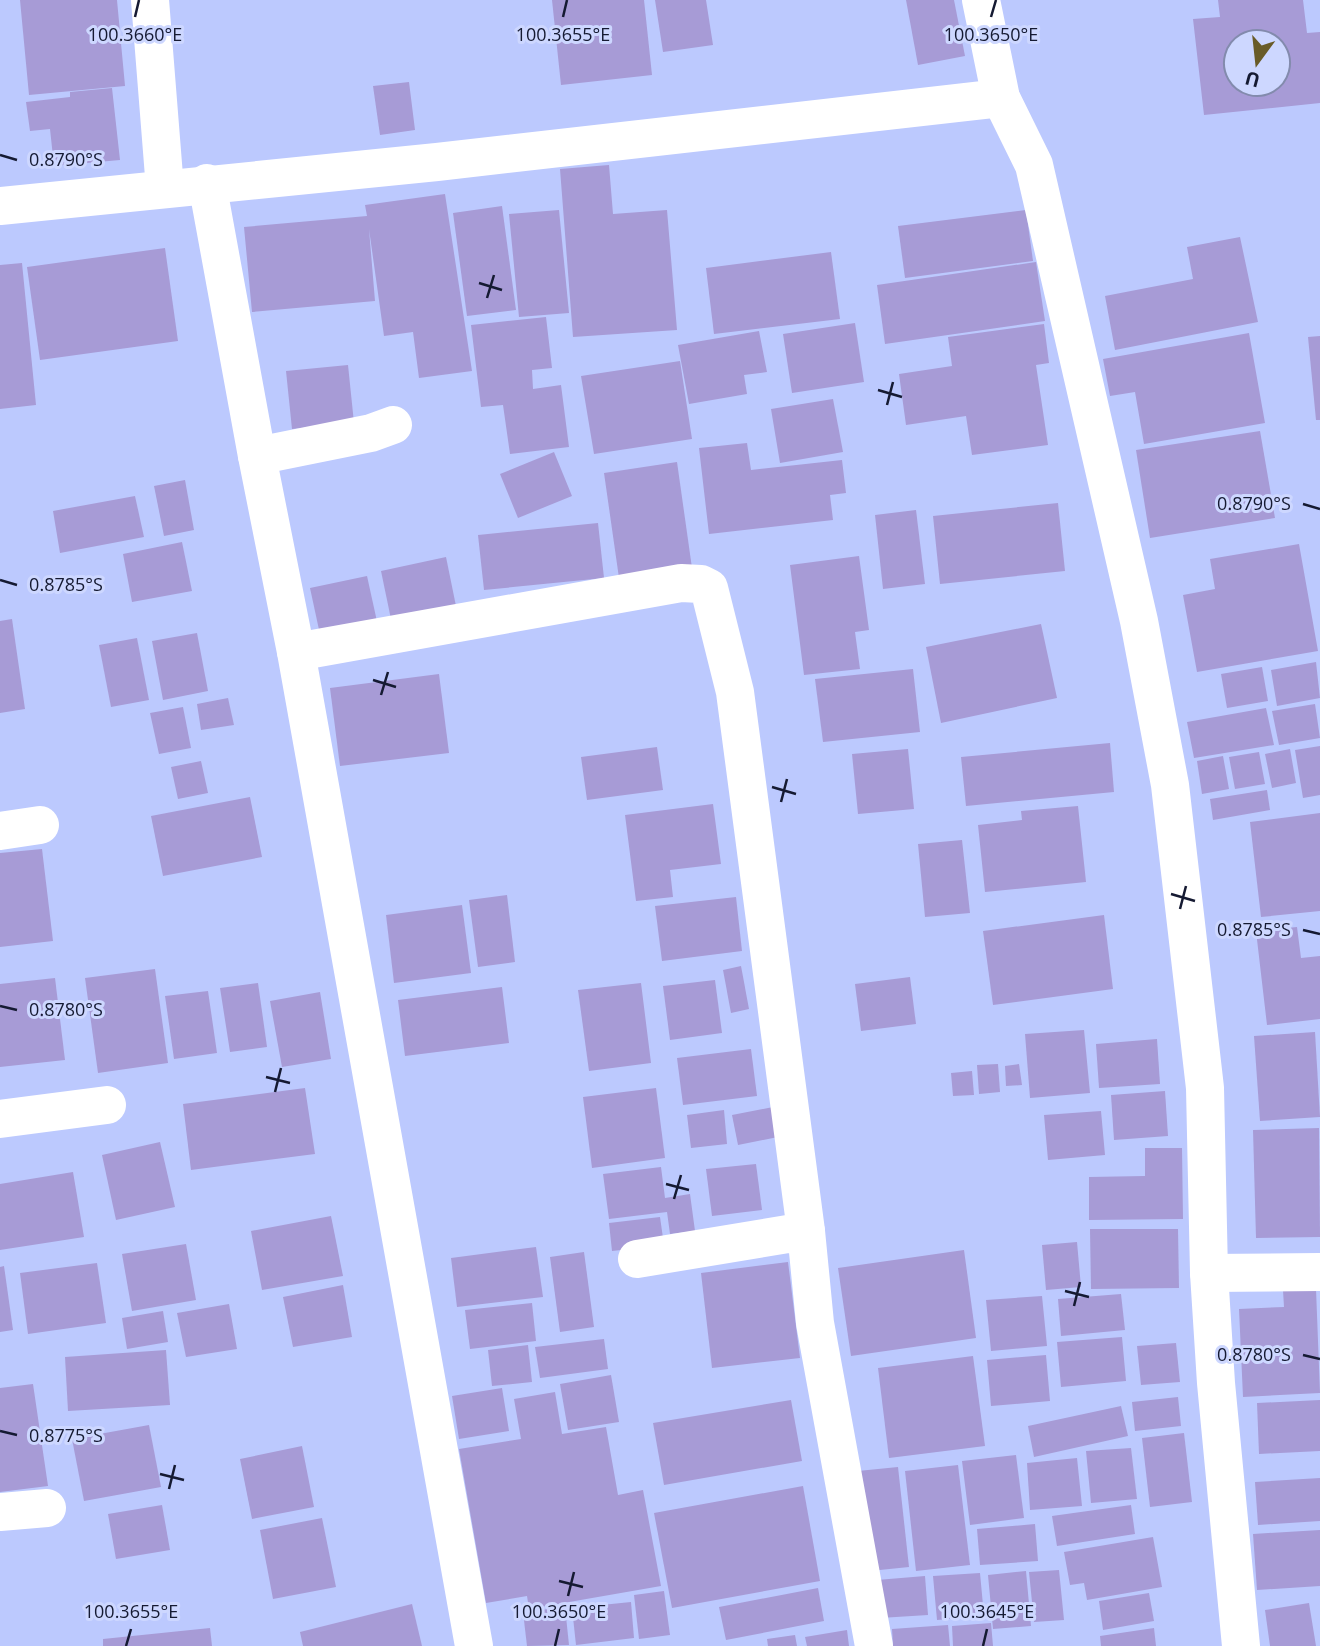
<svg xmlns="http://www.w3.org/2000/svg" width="1320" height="1646" viewBox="0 0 1320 1646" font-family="'Open Sans',sans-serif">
<rect width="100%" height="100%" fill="#bcc9fe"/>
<g fill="#a79bd6" fill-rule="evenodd">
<polygon points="20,0 117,0 125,86 29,95"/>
<polygon points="552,0 644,0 652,75 561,85"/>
<polygon points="655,0 706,0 713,45 663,52"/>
<polygon points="906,0 954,0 965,56 918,65"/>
<path d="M1218,0h85l4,33 13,-1v71l-116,12 -11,-96 27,-2zM1236,42h42v42h-42z"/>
<polygon points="409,82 415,130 380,135 373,86"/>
<polygon points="112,88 120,160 54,166 50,129 30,131 26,102 70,97 70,92"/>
<polygon points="609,165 613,214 667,210 677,330 573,337 560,169"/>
<polygon points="445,194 472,371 419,378 413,332 384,336 369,229 375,301 252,312 244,227 367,216 365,205"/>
<polygon points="502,206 516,310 467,316 453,213"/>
<polygon points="559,210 569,313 519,317 509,214"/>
<polygon points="1026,210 1033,261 905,278 898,226"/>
<polygon points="1240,237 1258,322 1115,350 1105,296 1193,279 1187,247"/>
<polygon points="165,248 178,341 40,360 27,267"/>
<polygon points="831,252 840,319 714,334 706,268"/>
<polygon points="1036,262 1045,321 885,344 877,285"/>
<polygon points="22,263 36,405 0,409 0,265"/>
<polygon points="546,317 552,368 532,370 533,389 561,385 569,447 510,454 503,405 481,407 471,325"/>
<polygon points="855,323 864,382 792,393 783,334"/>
<polygon points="1044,324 1049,363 1036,365 1048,445 972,455 966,416 906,425 899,374 952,366 948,337"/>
<polygon points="759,331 767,372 744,375 747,394 689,404 678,345"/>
<polygon points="1249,333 1265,423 1144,444 1135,392 1110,396 1103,359"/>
<polygon points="1320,336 1320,420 1316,420 1308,337"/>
<polygon points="680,361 692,439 594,454 581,376"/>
<polygon points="348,365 354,423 292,429 286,371"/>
<polygon points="833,399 843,452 780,463 771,409"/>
<polygon points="1260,431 1275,518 1150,538 1136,450"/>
<polygon points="747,443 751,470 842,460 846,493 830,495 833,520 709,534 699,448"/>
<polygon points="554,452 572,496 518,518 500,474"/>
<polygon points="677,462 692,568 619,578 604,473"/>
<polygon points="185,480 194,530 164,536 154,486"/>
<polygon points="135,496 144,537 60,553 53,511"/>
<polygon points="1058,503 1065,571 940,584 933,516"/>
<polygon points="916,510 925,584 883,589 875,515"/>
<polygon points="598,523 604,578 484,590 478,535"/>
<polygon points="182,542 192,591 132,602 123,554"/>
<polygon points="1299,544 1318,651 1197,672 1183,595 1215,589 1210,559"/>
<polygon points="859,556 869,630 855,632 860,669 804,675 790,565"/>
<polygon points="446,557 457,611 392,624 381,571"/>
<polygon points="367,576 378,626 321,639 310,588"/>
<polygon points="12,619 25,709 0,713 0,621"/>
<polygon points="1041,624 1057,698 941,723 926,647"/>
<polygon points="197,633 208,691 163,700 152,641"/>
<polygon points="137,638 149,700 111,707 99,645"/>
<polygon points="1316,662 1320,698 1277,706 1271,670"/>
<polygon points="1262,667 1268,701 1227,708 1221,674"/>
<polygon points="913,669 920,732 823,742 815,679"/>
<polygon points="439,674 449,753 340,766 330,688"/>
<polygon points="228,698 234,725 201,730 197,704"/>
<polygon points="1315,704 1320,738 1279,745 1272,711"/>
<polygon points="183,707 191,748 159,754 150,713"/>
<polygon points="1266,708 1274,745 1194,758 1187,722"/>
<polygon points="1110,743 1114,792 966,806 961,757"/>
<polygon points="1320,746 1320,795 1303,798 1295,750"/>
<polygon points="657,747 663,790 587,800 581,757"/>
<polygon points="908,749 914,809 858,814 852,754"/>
<polygon points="1290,749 1296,783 1272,788 1265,754"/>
<polygon points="1259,752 1265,784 1235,789 1229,757"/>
<polygon points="1223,756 1229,789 1202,794 1197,761"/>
<polygon points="201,761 208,793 178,799 171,767"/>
<polygon points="1267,790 1270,810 1213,820 1210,799"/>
<polygon points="250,797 262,857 163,876 151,816"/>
<polygon points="713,804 721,864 670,870 673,897 636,901 625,815"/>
<polygon points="1078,806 1086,882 985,892 978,825 1022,820 1021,811"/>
<polygon points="1320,813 1320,911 1261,917 1250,822"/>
<polygon points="962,840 970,913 925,917 918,844"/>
<polygon points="42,849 53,941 0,947 0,853"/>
<polygon points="507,895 515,962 478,967 469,900"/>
<polygon points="736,897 742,951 662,961 655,906"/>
<polygon points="462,905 471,973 394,983 386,915"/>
<polygon points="1104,915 1113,989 993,1005 983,931"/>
<polygon points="1297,927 1301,958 1320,956 1320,1019 1267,1025 1256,931"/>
<polygon points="741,966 749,1009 731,1013 723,970"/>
<polygon points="155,969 168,1063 98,1073 85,978"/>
<polygon points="910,977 916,1024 861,1031 855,984"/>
<polygon points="55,978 65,1060 0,1067 0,984"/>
<polygon points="715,980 722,1033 670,1040 663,986"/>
<polygon points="258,983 267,1047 230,1052 220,988"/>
<polygon points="641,983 651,1063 589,1071 578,990"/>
<polygon points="502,987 509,1043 405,1056 398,1000"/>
<polygon points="208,991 217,1053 174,1059 165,996"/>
<polygon points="320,992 331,1059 282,1067 270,1001"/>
<polygon points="1084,1030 1090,1093 1030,1098 1025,1034"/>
<polygon points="1315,1032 1320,1117 1260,1121 1254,1036"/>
<polygon points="1157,1039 1160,1084 1099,1088 1096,1044"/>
<polygon points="751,1049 757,1096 683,1105 677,1058"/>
<polygon points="998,1064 1000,1092 979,1094 977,1065"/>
<polygon points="1019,1064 1022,1085 1006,1086 1005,1066"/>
<polygon points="972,1071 974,1095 953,1096 951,1073"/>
<polygon points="305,1088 315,1154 191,1170 183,1104"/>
<polygon points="656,1088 665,1158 592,1168 583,1097"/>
<polygon points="1165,1091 1168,1136 1114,1140 1111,1095"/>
<polygon points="773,1107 778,1137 738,1145 732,1115"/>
<polygon points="724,1110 727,1144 691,1148 687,1115"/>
<polygon points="1101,1111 1105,1155 1048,1160 1044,1115"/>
<polygon points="1319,1128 1320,1237 1256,1238 1253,1130"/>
<polygon points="160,1142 175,1207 116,1220 102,1155"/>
<polygon points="1145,1148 1182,1148 1183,1219 1089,1220 1089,1177 1145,1176"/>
<polygon points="756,1164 762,1210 712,1216 706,1169"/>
<polygon points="661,1167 665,1198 690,1194 695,1231 670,1234 667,1212 609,1219 603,1174"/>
<polygon points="73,1172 84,1237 0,1250 0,1184"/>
<polygon points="331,1216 343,1276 262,1290 251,1231"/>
<polygon points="660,1217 664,1245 612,1251 609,1223"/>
<polygon points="1090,1229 1178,1229 1179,1288 1091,1289"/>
<polygon points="1077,1242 1081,1287 1046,1290 1042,1245"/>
<polygon points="186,1244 196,1300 132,1311 122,1254"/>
<polygon points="536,1247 543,1297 457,1307 451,1258"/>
<polygon points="964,1250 976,1338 851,1356 838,1268"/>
<polygon points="584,1252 594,1327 560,1332 550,1257"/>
<polygon points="788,1262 800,1358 712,1368 701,1273"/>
<polygon points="97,1263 106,1323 28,1334 20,1273"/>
<polygon points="4,1266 13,1330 0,1332 0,1267"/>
<polygon points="343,1285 352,1337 293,1347 283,1297"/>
<polygon points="1316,1289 1320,1393 1243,1397 1239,1309 1284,1307 1283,1290"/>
<polygon points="1121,1294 1125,1330 1061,1336 1058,1299"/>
<polygon points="1042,1296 1047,1346 991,1351 986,1300"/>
<polygon points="532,1303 536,1341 470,1349 465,1310"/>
<polygon points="229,1304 237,1349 186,1357 177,1313"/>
<polygon points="163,1311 168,1342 127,1349 122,1318"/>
<polygon points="1122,1337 1126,1381 1061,1387 1057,1342"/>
<polygon points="604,1339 608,1369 540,1378 535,1347"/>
<polygon points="1176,1343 1180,1382 1141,1385 1137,1346"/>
<polygon points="528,1345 532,1382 492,1386 488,1350"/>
<polygon points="166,1350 170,1405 68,1411 65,1357"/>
<polygon points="1046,1355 1050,1401 991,1406 987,1360"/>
<polygon points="973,1356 985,1446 889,1458 878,1368"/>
<polygon points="611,1375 619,1422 568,1430 560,1384"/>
<polygon points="33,1384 48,1486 0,1492 0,1388"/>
<polygon points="502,1388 509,1431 459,1439 452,1396"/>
<polygon points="555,1392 562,1434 606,1427 618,1495 643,1490 661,1586 529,1609 527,1596 486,1603 459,1449 521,1439 514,1399"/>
<polygon points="1178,1397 1181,1426 1135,1431 1132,1402"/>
<polygon points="791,1400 802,1461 664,1485 653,1423"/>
<polygon points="1320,1400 1320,1451 1259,1454 1257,1403"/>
<polygon points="1121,1406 1128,1436 1034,1457 1028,1426"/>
<polygon points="149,1425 161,1487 84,1501 72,1439"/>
<polygon points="1184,1433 1192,1502 1150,1507 1142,1438"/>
<polygon points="302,1446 314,1507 252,1519 240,1459"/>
<polygon points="1131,1448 1137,1499 1091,1503 1086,1451"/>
<polygon points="1016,1455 1024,1518 970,1525 962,1461"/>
<polygon points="1077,1458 1082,1506 1030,1510 1027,1463"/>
<polygon points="958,1465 970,1565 916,1571 905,1471"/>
<polygon points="898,1467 909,1567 870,1571 858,1471"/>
<polygon points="1320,1478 1320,1521 1258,1525 1255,1482"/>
<polygon points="803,1486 820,1581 672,1608 654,1513"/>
<polygon points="162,1505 170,1550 116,1559 108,1514"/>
<polygon points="1131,1505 1135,1534 1057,1546 1052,1516"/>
<polygon points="322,1518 336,1587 273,1599 260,1530"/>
<polygon points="1035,1524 1038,1561 980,1565 977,1529"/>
<polygon points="1320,1530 1320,1586 1257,1590 1253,1534"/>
<polygon points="1153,1537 1162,1587 1087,1600 1084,1583 1070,1585 1064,1552"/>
<polygon points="1059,1570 1064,1620 1034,1622 1029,1572"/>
<polygon points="1026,1571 1031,1626 993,1629 988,1575"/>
<polygon points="980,1573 984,1616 937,1620 933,1576"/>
<polygon points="925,1576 928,1615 880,1618 877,1580"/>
<polygon points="818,1588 824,1621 726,1640 719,1607"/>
<polygon points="664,1591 670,1635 639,1639 634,1595"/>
<polygon points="1149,1593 1154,1621 1103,1630 1099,1601"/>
<polygon points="631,1602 634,1638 576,1645 572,1608"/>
<polygon points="1309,1603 1316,1646 1270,1646 1265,1610"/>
<polygon points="412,1604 422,1646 303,1646 300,1632"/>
<polygon points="565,1607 569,1645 527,1646 523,1612"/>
<polygon points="991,1623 993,1646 953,1646 952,1626"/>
<polygon points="948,1625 950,1646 893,1646 892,1629"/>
<polygon points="210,1628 212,1646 103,1646 103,1639"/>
<polygon points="1154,1628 1156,1646 1101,1646 1100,1636"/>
<polygon points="847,1630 849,1646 807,1646 805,1637"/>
<polygon points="795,1635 797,1646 768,1646 767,1639"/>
</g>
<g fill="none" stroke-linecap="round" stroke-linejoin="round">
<g stroke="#fff" stroke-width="38">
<polyline points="150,0 165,189"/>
<polyline points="981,0 1001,98 1034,165 1139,621 1170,785 1205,1088 1209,1273 1216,1383 1241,1646"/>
<polyline points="207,183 257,456 296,652 474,1646"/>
<polyline points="0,206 437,162 1001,98"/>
<polyline points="257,456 371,433 393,425"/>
<polyline points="296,652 681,583 701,584 709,588 735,692 806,1231"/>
<polyline points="0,831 40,825"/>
<polyline points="0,1119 107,1105"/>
<polyline points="637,1259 806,1231 815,1323 874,1646"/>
<polyline points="1209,1273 1320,1272"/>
<polyline points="0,1512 47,1508"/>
</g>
</g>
<path fill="none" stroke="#151a32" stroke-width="2.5" d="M135,17l4,-17M563,17l4,-17M991,17l5,-17M0,155l17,5M479,283l23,7M487,298l7,-23M878,390l24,7M887,405l6,-23M1303,504l17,5M0,580l17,5M373,680l23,7M381,695l7,-23M772,787l24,7M781,802l6,-23M1171,894l24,7M1180,909l6,-23M1303,930l17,4M0,1006l17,4M266,1077l24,6M275,1092l6,-24M666,1184l23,6M674,1199l7,-24M1065,1291l24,6M1074,1306l6,-24M1303,1355l17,4M0,1431l17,4M160,1474l24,6M169,1489l6,-24M559,1581l24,6M568,1596l6,-24M126,1646l5,-17M555,1646l4,-17M983,1646l4,-17"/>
<g font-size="18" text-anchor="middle" fill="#151a32" stroke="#cdd7ff" stroke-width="6" stroke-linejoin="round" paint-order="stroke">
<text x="135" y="41">100.3660°E</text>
<text x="563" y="41">100.3655°E</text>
<text x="991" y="41">100.3650°E</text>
<text x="66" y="166">0.8790°S</text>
<text x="1254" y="510">0.8790°S</text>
<text x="66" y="591">0.8785°S</text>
<text x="1254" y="936">0.8785°S</text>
<text x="66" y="1016">0.8780°S</text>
<text x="1254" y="1361">0.8780°S</text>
<text x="66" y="1442">0.8775°S</text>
<text x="131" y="1618">100.3655°E</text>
<text x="559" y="1618">100.3650°E</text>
<text x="987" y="1618">100.3645°E</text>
</g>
<g transform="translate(1257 63) rotate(195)"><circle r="33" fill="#cdd7ff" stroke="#838bad" stroke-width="2"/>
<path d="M0-5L12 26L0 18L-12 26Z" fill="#695b28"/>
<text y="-10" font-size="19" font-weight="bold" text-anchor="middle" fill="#151a32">U</text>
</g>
</svg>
